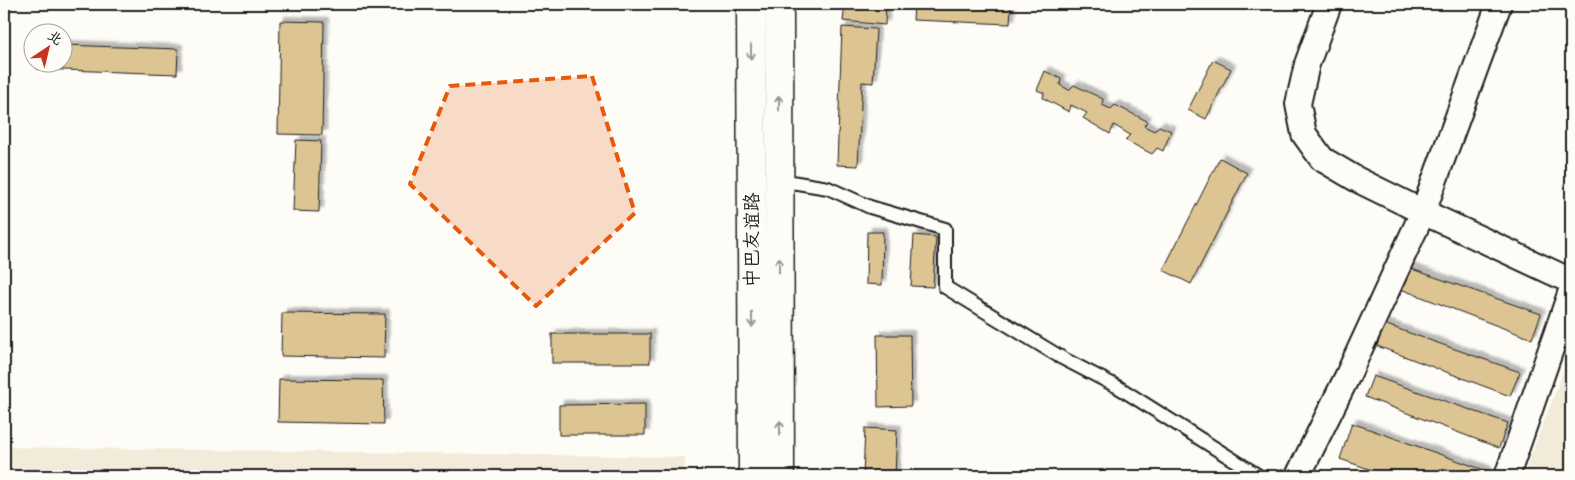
<svg xmlns="http://www.w3.org/2000/svg" width="1575" height="480" viewBox="0 0 1575 480" font-family="Mynerve,'LXGW WenKai TC',sans-serif">
<defs>
<filter id="shadow"><feDropShadow dx="4.5" dy="-4.5" stdDeviation="1" flood-color="#0004"/></filter>
</defs>
<rect width="100%" height="100%" fill="#fdfcf7"/>
<filter id="ink" filterUnits="userSpaceOnUse"><feTurbulence type="fractalNoise" baseFrequency=".02" numOctaves="2"/><feDisplacementMap in="SourceGraphic" scale="10" xChannelSelector="R" yChannelSelector="G"/><feConvolveMatrix kernelMatrix="1 2 1 2 8 2 1 2 1" color-interpolation-filters="sRGB"/></filter>
<g filter="url(#ink)">
<g fill="#f3ebd9">
<polygon points="1571,351 1571,476 1523,476"/>
<polygon points="4,447 685,457 685,476 4,476"/>
</g>
<g fill="#ddc493" stroke="#1c1c1c" filter="url(#shadow)">
<polygon points="845,4 886,4 885,25 843,21"/>
<polygon points="914,4 1011,4 1010,24 913,20"/>
<polygon points="280,21 324,22 322,135 278,134"/>
<polygon points="842,27 876,29 873,83 862,82 858,166 837,165"/>
<polygon points="62,45 178,49 177,74 37,69 37,62 62,62"/>
<polygon points="1213,60 1231,69 1206,119 1188,110"/>
<polygon points="1045,71 1061,79 1060,85 1069,90 1074,85 1103,99 1102,105 1111,109 1115,105 1147,121 1144,126 1154,131 1159,126 1171,131 1163,151 1157,148 1152,154 1125,140 1130,135 1114,125 1110,134 1083,118 1087,113 1071,105 1069,112 1043,98 1044,93 1037,90"/>
<polygon points="296,140 321,141 319,212 293,211"/>
<polygon points="1220,158 1247,173 1191,284 1163,270"/>
<polygon points="867,232 883,232 882,285 866,284"/>
<polygon points="914,235 936,237 933,287 911,286"/>
<polygon points="1406,267 1541,314 1532,339 1398,288"/>
<polygon points="282,313 385,314 384,358 281,356"/>
<polygon points="1384,324 1520,372 1510,396 1377,346"/>
<rect x="552" y="334" width="98" height="29"/>
<polygon points="877,335 910,335 911,406 878,407"/>
<polygon points="1373,376 1508,423 1499,448 1365,397"/>
<polygon points="279,379 383,380 384,424 278,422"/>
<polygon points="645,404 645,435 559,435 559,405"/>
<polygon points="1352,423 1487,471 1485,476 1389,476 1340,459"/>
<polygon points="865,428 897,430 895,476 863,476"/>
</g>
<g fill="none" stroke-linecap="round" stroke-linejoin="round">
<defs>
<polyline id="lane" points="779,180 828,188 870,207 945,229 945,287 1062,358 1118,387 1259,476"/>
<g id="street">
<polyline points="1329,4 1307,64 1298,104 1304,134 1322,159 1356,179 1423,212 1571,281"/>
<polyline points="1298,476 1347,377 1423,212 1499,4"/>
<polyline points="1507,476 1571,291"/>
</g>
<g id="highway">
<polyline points="751,4 753,476"/>
<polyline points="779,4 780,476"/>
</g>
</defs>
<use href="#lane" stroke="#1c1c1c" stroke-width="16"/>
<use href="#street" stroke="#1c1c1c" stroke-width="28"/>
<use href="#highway" stroke="#1c1c1c" stroke-width="31"/>
<use href="#lane" stroke="#fdfcf7" stroke-width="12"/>
<use href="#street" stroke="#fdfcf7" stroke-width="24"/>
<use href="#highway" stroke="#fdfcf7" stroke-width="28"/>
</g>
<defs><path id="oneway-shaft" d="M-6 0H5M1.5-3L5.5 0L1.5 3" fill="none" stroke-width="1.6" stroke-linecap="round" stroke-linejoin="round" transform="scale(1.25)"/></defs>
<g stroke="#989794">
<use href="#oneway-shaft" transform="translate(751 52) rotate(90)"/>
<use href="#oneway-shaft" transform="translate(779 103) rotate(-90)"/>
<use href="#oneway-shaft" transform="translate(779 265) rotate(-90)"/>
<use href="#oneway-shaft" transform="translate(752 320) rotate(90)"/>
<use href="#oneway-shaft" transform="translate(780 428) rotate(-90)"/>
</g>
</g>
<path fill="#e8590c" fill-opacity="0.2" stroke="#e8590c" stroke-width="4" stroke-dasharray="10 6" stroke-linejoin="round" d="M592,76l43,137 -99,93 -126,-122 40,-98z"/>
<g text-anchor="middle" stroke-width="4.5" stroke-linejoin="round" paint-order="stroke">
<g font-size="19" fill="#1c1c1c" stroke="#fdfcf7">
<text transform="translate(751 240) rotate(-90)" y="7">中巴友谊路</text>
</g>
</g>
<rect width="1575" height="480" fill="none" stroke="#fdfcf7" stroke-width="20"/>
<rect x="10" y="10" width="1555" height="460" fill="none" stroke="#1c1c1c" stroke-width="2" filter="url(#ink)"/>
<g transform="translate(48 48) rotate(35)"><circle r="24" fill="#fdfcf7" stroke="#a3a29f"/>
<path d="M0-4L9 19L0 12L-9 19Z" fill="#c8321e"/>
<text y="-8" font-size="14" font-weight="bold" text-anchor="middle" fill="#1c1c1c">北</text>
</g>
</svg>
